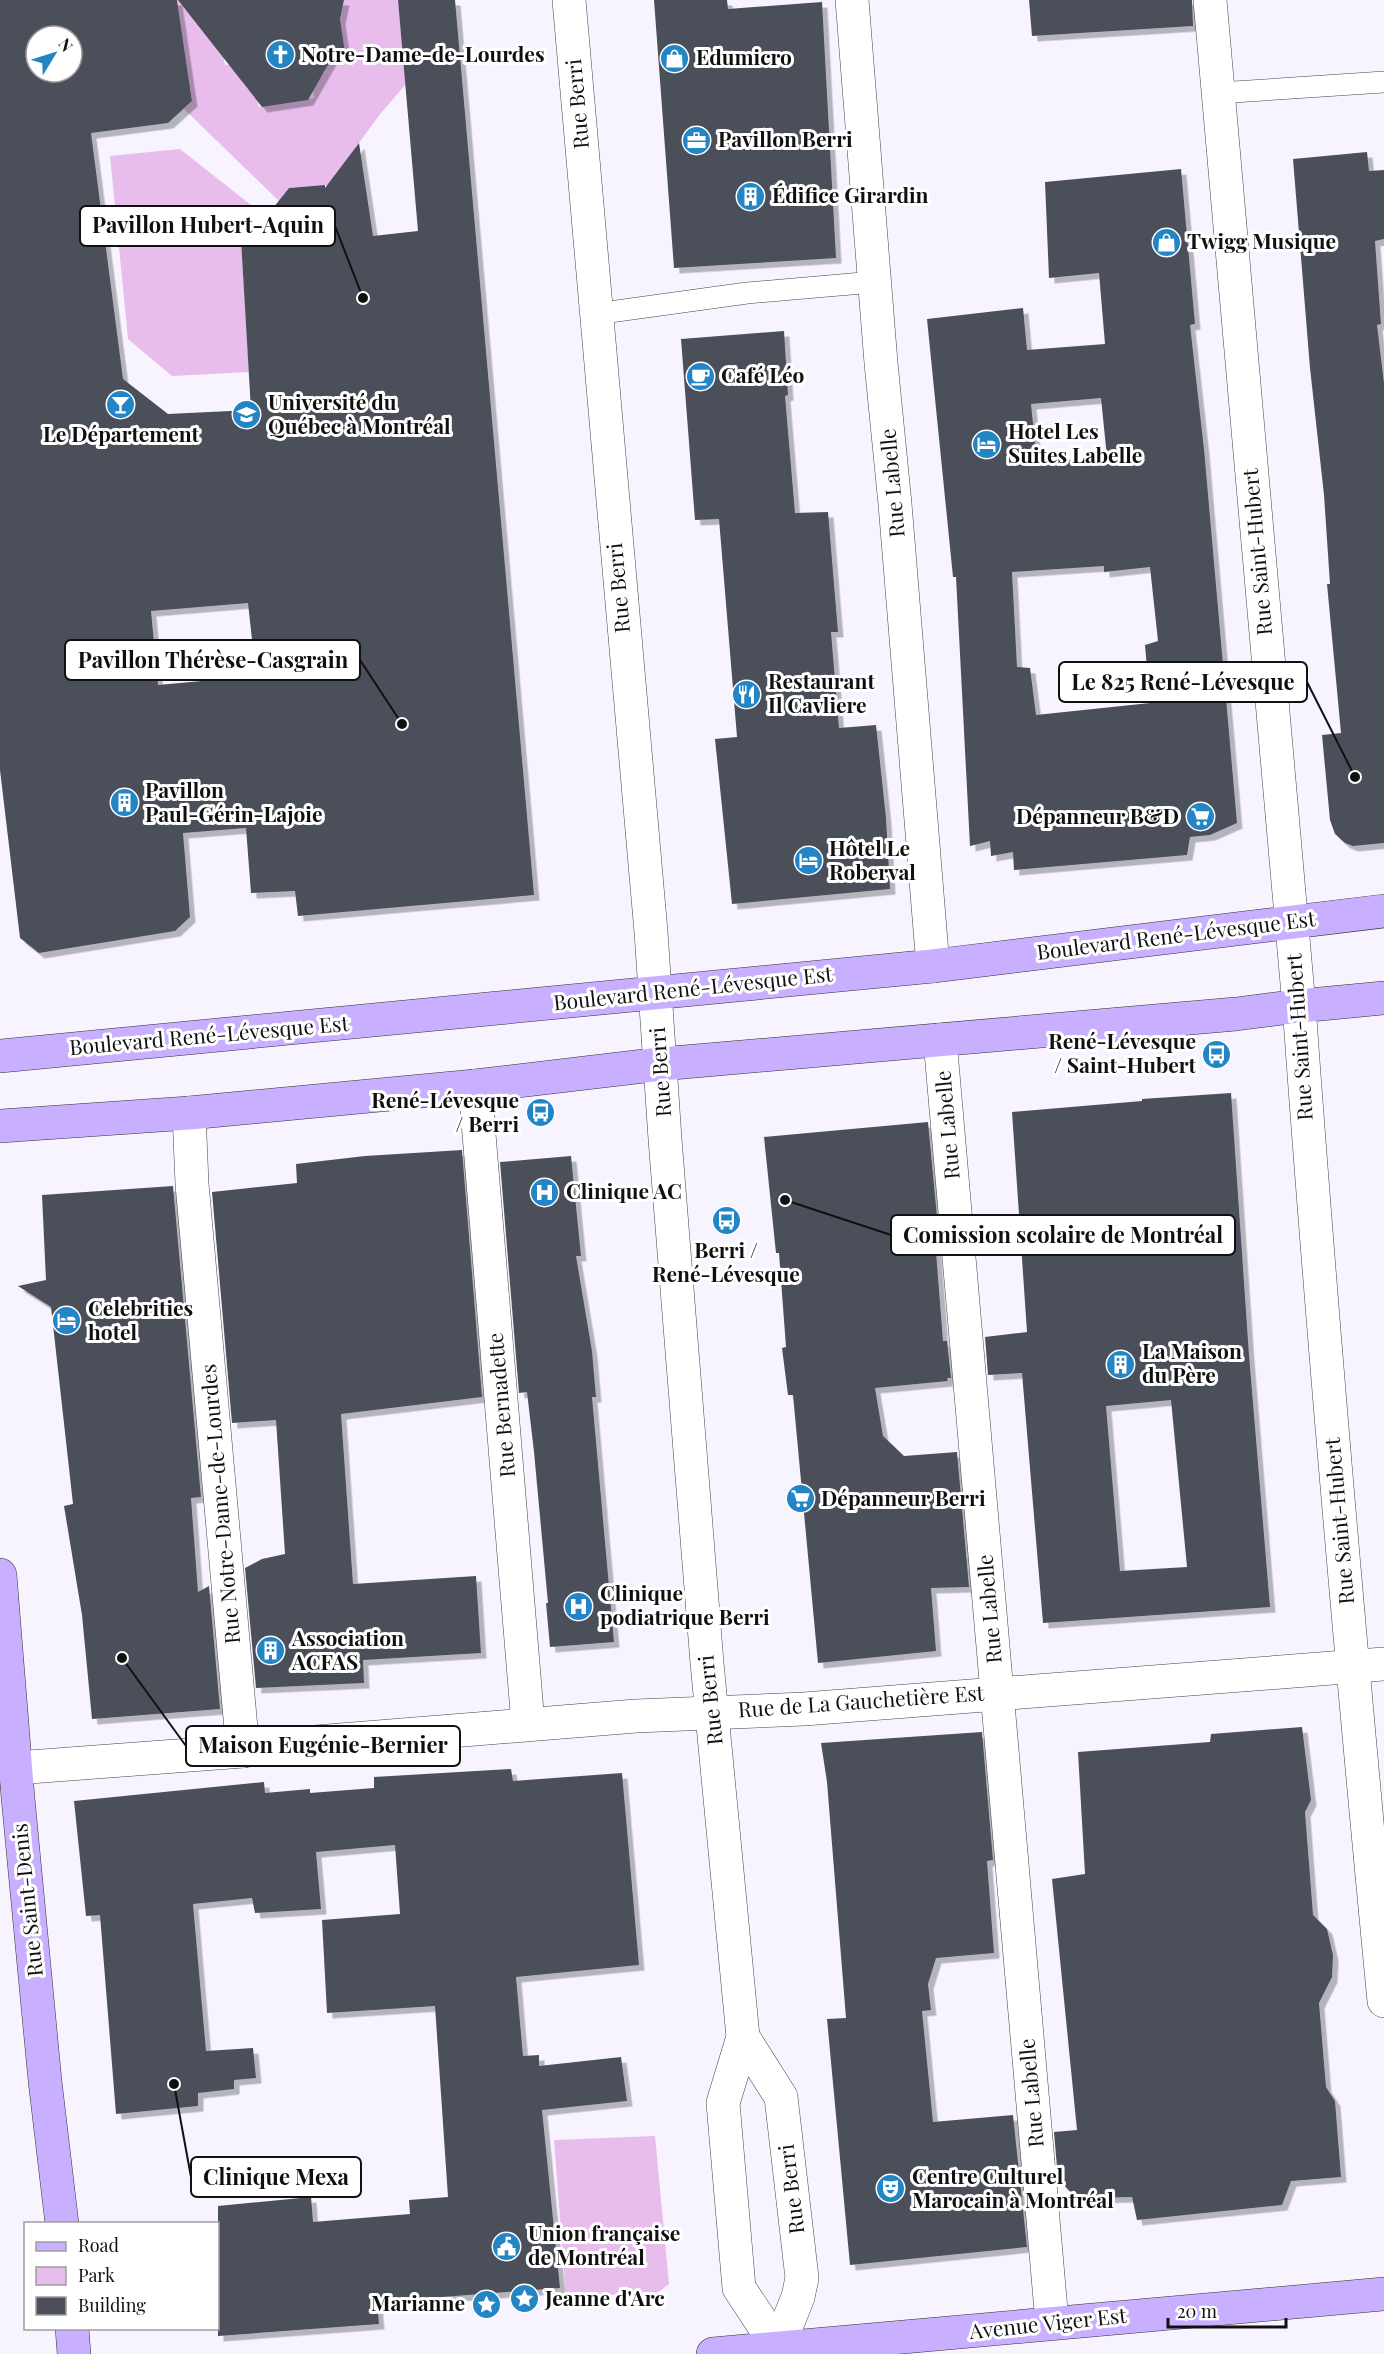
<svg xmlns="http://www.w3.org/2000/svg" width="1384" height="2354" viewBox="0 0 1384 2354" font-family="'Playfair Display',serif">
<defs>
<filter id="shadow"><feDropShadow dx="5.5" dy="5.5" stdDeviation="0" flood-color="#0004"/></filter>
</defs>
<rect width="100%" height="100%" fill="#f7f4ff"/>
<g fill="#e8bceb">
<path d="M177,0h30l12,35 6,30 12,-2c2,14 7,26 19,33l3,11 55,-9 -1,-11 11,-14 6,-16 15,-5 -17,-29 14,-12 2,-11h54l8,84 -25,29 -53,72 -39,3 -10,13 -95,-92 8,-8z"/>
<polygon points="180,149 266,217 268,238 241,241 249,372 172,376 128,339 110,156"/>
<polygon points="655,2136 669,2284 657,2293 566,2297 554,2140"/>
</g>
<g fill="#4c4f5a" fill-rule="evenodd" filter="url(#shadow)">
<path d="M0,0h177l15,101 -24,22 -77,10 32,246 45,35 83,-4 -10,-170 27,-2 -2,-21 23,-29 36,-3v3l34,-45 14,93 45,-5 -20,-231h57l79,895 -236,21 -3,-25 -44,2 -5,-65 -63,5 7,84 -15,14 -136,22 -19,-15 -20,-168zM36,36h36v36h-36zM248,603l8,73 -98,9 -7,-74z"/>
<polygon points="178,0 344,0 340,19 345,53 333,56 308,100 262,107"/>
<polygon points="654,0 727,0 728,9 822,2 836,258 674,268"/>
<polygon points="1029,0 1192,0 1193,26 1032,36"/>
<polygon points="1367,152 1369,171 1384,170 1384,239 1375,241 1381,324 1377,325 1384,383 1384,843 1353,846 1345,843 1335,834 1330,820 1322,735 1341,733 1327,584 1330,584 1324,495 1310,368 1293,159"/>
<path d="M1181,169l14,155 -5,1 14,124 33,374 -27,12 -20,2 -3,18 -173,15 -1,-18 -22,4 -1,-15 -20,5 -14,-269h-3l-26,-258 96,-11 4,42 78,-6 -6,-71 -50,5 -4,-96zM1101,398l6,59 -70,6 -6,-59zM1104,566v6l46,-5 8,74 -13,4 5,58 -114,12 -6,-47 -13,-1 -5,-95z"/>
<polygon points="784,331 788,395 785,396 795,513 828,512 838,632 831,632 839,728 876,725 886,818 890,889 732,904 715,739 737,737 719,519 695,520 681,339"/>
<path d="M1231,1093l18,262 21,252 -227,16 -21,-250 -34,2 -3,-38 42,-5 -15,-220 130,-11v-2zM1171,1400l16,167 -67,4 -14,-165z"/>
<polygon points="928,1122 939,1238 935,1239 943,1341 947,1341 951,1378 947,1378 948,1381 875,1388 883,1436 904,1456 957,1452 969,1587 931,1588 936,1651 818,1663 793,1395 788,1395 782,1348 786,1347 779,1253 776,1253 764,1137"/>
<polygon points="462,1150 482,1397 341,1414 353,1584 476,1576 481,1653 363,1660 364,1683 256,1688 245,1568 262,1559 285,1554 276,1420 232,1423 212,1192 297,1183 296,1164 365,1156"/>
<polygon points="571,1156 581,1256 576,1256 592,1351 596,1397 592,1397 614,1642 550,1647 546,1603 548,1603 534,1452 527,1392 519,1393 500,1162"/>
<polygon points="173,1186 201,1497 191,1498 198,1592 209,1586 220,1709 92,1719 82,1615 64,1506 73,1504 51,1307 18,1286 46,1280 42,1195"/>
<polygon points="1302,1727 1311,1800 1305,1812 1313,1915 1327,1929 1333,1955 1332,1977 1319,2003 1326,2087 1335,2101 1341,2177 1291,2181 1282,2205 1137,2220 1132,2197 1090,2198 1078,2200 1058,2179 1054,2132 1077,2130 1052,1879 1085,1874 1078,1752 1210,1742 1211,1734"/>
<polygon points="982,1732 993,1860 987,1861 994,1953 936,1958 928,1984 931,2010 922,2011 933,2122 1013,2115 1027,2247 850,2265 827,2019 846,2018 827,1782 821,1743"/>
<polygon points="511,1769 513,1781 622,1773 639,1965 516,1977 523,2056 539,2055 539,2066 621,2057 627,2101 542,2110 560,2288 377,2302 379,2324 218,2336 218,2206 311,2197 313,2222 410,2214 409,2200 448,2197 435,2006 327,2013 322,1920 400,1914 395,1845 316,1852 321,1909 255,1913 252,1898 193,1904 206,2051 253,2048 256,2078 234,2080 234,2089 198,2093 198,2106 116,2114 100,1915 86,1916 74,1801 264,1782 265,1793 310,1789 310,1793 374,1788 374,1777"/>
</g>
<g fill="none" stroke-linecap="round" stroke-linejoin="round">
<defs>
<g id="service">
<polyline points="1218,93 1384,82"/>
<polyline points="595,314 747,293 874,282"/>
</g>
<g id="minor">
<polyline points="852,0 881,363 895,504 933,966"/>
<path d="M1210,0l89,1006c24,332 53,664 85,995"/>
<polyline points="940,1040 1052,2322"/>
<polyline points="475,1086 528,1724"/>
<polyline points="189,1113 192,1184 243,1751"/>
<polyline points="16,1768 243,1751 291,1744 636,1716 804,1709 1384,1664"/>
</g>
<g id="tertiary">
<polyline points="569,0 651,932 665,1139 707,1663 743,2037 723,2103 739,2288 778,2347 779,2354"/>
<polyline points="743,2037 781,2097 802,2278 798,2297 778,2347"/>
</g>
<g id="secondary">
<polyline points="0,1056 933,966 1384,911"/>
<polyline points="0,1126 189,1113 475,1086 661,1064 1236,1014 1299,1006 1384,998"/>
<polyline points="0,1575 18,1798 45,2081 62,2224"/>
<polyline points="72,2328 74,2354"/>
<polyline points="713,2354 1384,2294"/>
</g>
</defs>
<use href="#service" stroke="#434343" stroke-width="22"/>
<use href="#minor" stroke="#434343" stroke-width="34"/>
<use href="#tertiary" stroke="#434343" stroke-width="34"/>
<use href="#secondary" stroke="#323232" stroke-width="34"/>
<use href="#service" stroke="#fff" stroke-width="21"/>
<use href="#minor" stroke="#fff" stroke-width="33"/>
<use href="#tertiary" stroke="#fff" stroke-width="33"/>
<use href="#secondary" stroke="#c9afff" stroke-width="33"/>
</g>
<defs>
<symbol id="church-disc" viewBox="-11 -11 22 22"><circle r="9.5" fill="#2485c5" stroke="#fff"/><path d="M-1.2-6h2.4v3.5h3.3v2.4h-3.3V6h-2.4V-.1h-3.3v-2.4h3.3Z" fill="#fff"/></symbol>
<symbol id="shop-disc" viewBox="-11 -11 22 22"><circle r="9.5" fill="#2485c5" stroke="#fff"/><path d="M-5-2.5h2.3a2.7 3.5 0 0 1 5.4 0H5L5.5 6h-11ZM-1.5-2.5h3a1.5 2.3 0 0 0-3 0Z" fill="#fff"/></symbol>
<symbol id="office-disc" viewBox="-11 -11 22 22"><circle r="9.5" fill="#2485c5" stroke="#fff"/><path d="M-6-3h4V-5.5h4V-3h4V5H-6ZM-1-4.5V-3h2v-1.5ZM-6 0V1H6V0Z" fill="#fff"/></symbol>
<symbol id="building-disc" viewBox="-11 -11 22 22"><circle r="9.5" fill="#2485c5" stroke="#fff"/><path d="M-4-6H4V6H1V3H-1V6H-4ZM-2.5-4.3h1.7v1.8h-1.7ZM.8-4.3h1.7v1.8H.8ZM-2.5-1h1.7V.8h-1.7ZM.8-1h1.7V.8H.8Z" fill="#fff"/></symbol>
<symbol id="cafe-disc" viewBox="-11 -11 22 22"><circle r="9.5" fill="#2485c5" stroke="#fff"/><path d="M-5.5-4.5H6V0H3Q3 3.5 0 3.5H-2.5Q-5.5 3.5-5.5 0ZM3-3.2v2h1.7v-2ZM-6 4.5H4V6H-6Z" fill="#fff"/></symbol>
<symbol id="bar-disc" viewBox="-11 -11 22 22"><circle r="9.5" fill="#2485c5" stroke="#fff"/><path d="M-6-5H6L.8 .8V4.5H3.5V6h-7V4.5H-.8V.8Z" fill="#fff"/></symbol>
<symbol id="university-disc" viewBox="-11 -11 22 22"><circle r="9.5" fill="#2485c5" stroke="#fff"/><path d="M0-5L7-2L0 1L-7-2ZM-4 1L0 2.5L4 1V4Q0 6-4 4Z" fill="#fff"/></symbol>
<symbol id="hotel-disc" viewBox="-11 -11 22 22"><circle r="9.5" fill="#2485c5" stroke="#fff"/><path d="M-6-4.5h1.5V1H6V5H4.5V3h-9V5H-6ZM-4 0a1.8 1.8 0 1 1 3.6 0ZM.5 0V-2.5h3Q6-2.5 6 0Z" fill="#fff"/></symbol>
<symbol id="restaurant-disc" viewBox="-11 -11 22 22"><circle r="9.5" fill="#2485c5" stroke="#fff"/><path d="M-5-6h1v4h1v-4h1v4h1v-4h1v5L-1.5 .5V6h-2V.5L-5-1ZM5-6V6H3V1.5H1.5Q1.5-4 5-6Z" fill="#fff"/></symbol>
<symbol id="supermarket-disc" viewBox="-11 -11 22 22"><circle r="9.5" fill="#2485c5" stroke="#fff"/><path d="M-6-5.5h2.5l.6 2H6L4.5 2H-2.5L-4.4-4H-6ZM-1.5 3.2a1.3 1.3 0 1 0 .1 0ZM3 3.2a1.3 1.3 0 1 0 .1 0Z" fill="#fff"/></symbol>
<symbol id="bus-disc" viewBox="-11 -11 22 22"><circle r="9.5" fill="#2485c5" stroke="#fff"/><path d="M-5-6H5V4H4V6H2V4H-2V6H-4V4H-5ZM-3.5-4V0h7V-4ZM-3.5 1.2v1.5H-2V1.2ZM2 1.2v1.5H3.5V1.2Z" fill="#fff"/></symbol>
<symbol id="hospital-disc" viewBox="-11 -11 22 22"><circle r="9.5" fill="#2485c5" stroke="#fff"/><path d="M-5-5h3v3.5h4V-5h3V5h-3V1.5h-4V5h-3Z" fill="#fff"/></symbol>
<symbol id="theatre-disc" viewBox="-11 -11 22 22"><circle r="9.5" fill="#2485c5" stroke="#fff"/><path d="M-5-5.5Q0-4 5-5.5V0Q5 5 0 6Q-5 5-5 0ZM-3.3-2.5H-1v1.5H-3.3ZM1-2.5H3.3v1.5H1ZM-2.8 1Q0 5.5 2.8 1Z" fill="#fff"/></symbol>
<symbol id="civic-disc" viewBox="-11 -11 22 22"><circle r="9.5" fill="#2485c5" stroke="#fff"/><path d="M-.6-6.5H3V-4.5H.6V-3L4-1V1h2V6H-6V1h2V-1L-.6-3ZM-1.2 2.5V6h2.4V2.5Z" fill="#fff"/></symbol>
<symbol id="sight-disc" viewBox="-11 -11 22 22"><circle r="9.5" fill="#2485c5" stroke="#fff"/><path d="M0-6L1.8-2.2L6-1.7L2.9 1.2L3.7 5.4L0 3.3L-3.7 5.4L-2.9 1.2L-6-1.7L-1.8-2.2Z" fill="#fff"/></symbol>
</defs>
<g fill-rule="evenodd">
<use href="#church-disc" x="264" y="38" width="33" height="33"/>
<use href="#shop-disc" x="658" y="42" width="33" height="33"/>
<use href="#office-disc" x="680" y="124" width="33" height="33"/>
<use href="#building-disc" x="734" y="180" width="33" height="33"/>
<use href="#shop-disc" x="1150" y="226" width="33" height="33"/>
<use href="#cafe-disc" x="684" y="360" width="33" height="33"/>
<use href="#bar-disc" x="104" y="388" width="33" height="33"/>
<use href="#university-disc" x="230" y="398" width="33" height="33"/>
<use href="#hotel-disc" x="970" y="428" width="33" height="33"/>
<use href="#restaurant-disc" x="730" y="678" width="33" height="33"/>
<use href="#building-disc" x="108" y="786" width="33" height="33"/>
<use href="#supermarket-disc" x="1184" y="800" width="33" height="33"/>
<use href="#hotel-disc" x="792" y="844" width="33" height="33"/>
<use href="#bus-disc" x="1200" y="1038" width="33" height="33"/>
<use href="#bus-disc" x="524" y="1096" width="33" height="33"/>
<use href="#hospital-disc" x="528" y="1176" width="33" height="33"/>
<use href="#bus-disc" x="710" y="1204" width="33" height="33"/>
<use href="#hotel-disc" x="50" y="1304" width="33" height="33"/>
<use href="#building-disc" x="1104" y="1348" width="33" height="33"/>
<use href="#supermarket-disc" x="784" y="1482" width="33" height="33"/>
<use href="#hospital-disc" x="562" y="1590" width="33" height="33"/>
<use href="#building-disc" x="254" y="1634" width="33" height="33"/>
<use href="#theatre-disc" x="874" y="2172" width="33" height="33"/>
<use href="#civic-disc" x="490" y="2230" width="33" height="33"/>
<use href="#sight-disc" x="508" y="2282" width="33" height="33"/>
<use href="#sight-disc" x="470" y="2288" width="33" height="33"/>
</g>
<g text-anchor="middle" stroke-width="6" stroke-linejoin="round" paint-order="stroke">
<g font-size="21" font-weight="bold" fill="#101010" stroke="#fff" text-anchor="start">
<text x="301" y="62">Notre-Dame-de-Lourdes</text>
<text x="696" y="65">Edumicro</text>
<text x="718" y="147">Pavillon Berri</text>
<text x="772" y="203">Édifice Girardin</text>
<text x="1187" y="249">Twigg Musique</text>
<text x="721" y="383">Café Léo</text>
<text x="268" y="410">Université du<tspan x="268" dy="24">Québec à Montréal</tspan></text>
<text x="1008" y="439">Hotel Les<tspan x="1008" dy="24">Suites Labelle</tspan></text>
<text x="121" y="442" text-anchor="middle">Le Département</text>
<text x="768" y="689">Restaurant<tspan x="768" dy="24">Il Cavliere</tspan></text>
<text x="145" y="798">Pavillon<tspan x="145" dy="24">Paul-Gérin-Lajoie</tspan></text>
<text x="1179" y="824" text-anchor="end">Dépanneur B&amp;D</text>
<text x="829" y="856">Hôtel Le<tspan x="829" dy="24">Roberval</tspan></text>
<text x="1196" y="1049" text-anchor="end">René-Lévesque<tspan x="1196" dy="24">/ Saint-Hubert</tspan></text>
<text x="519" y="1108" text-anchor="end">René-Lévesque<tspan x="519" dy="24">/ Berri</tspan></text>
<text x="566" y="1199">Clinique AC</text>
<text x="726" y="1258" text-anchor="middle">Berri /<tspan x="726" dy="24">René-Lévesque</tspan></text>
<text x="88" y="1316">Celebrities<tspan x="88" dy="24">hotel</tspan></text>
<text x="1142" y="1359">La Maison<tspan x="1142" dy="24">du Père</tspan></text>
<text x="821" y="1506">Dépanneur Berri</text>
<text x="600" y="1601">Clinique<tspan x="600" dy="24">podiatrique Berri</tspan></text>
<text x="292" y="1646">Association<tspan x="292" dy="24">ACFAS</tspan></text>
<text x="912" y="2184">Centre Culturel<tspan x="912" dy="24">Marocain à Montréal</tspan></text>
<text x="528" y="2241">Union française<tspan x="528" dy="24">de Montréal</tspan></text>
<text x="545" y="2306">Jeanne d'Arc</text>
<text x="465" y="2311" text-anchor="end">Marianne</text>
</g>
<g font-size="21" fill="#101010" stroke="#fff">
<text transform="translate(578 104) rotate(-95)" y="7">Rue Berri</text>
<text transform="translate(893 483) rotate(-95)" y="7">Rue Labelle</text>
<text transform="translate(1258 552) rotate(-95)" y="7">Rue Saint-Hubert</text>
<text transform="translate(619 588) rotate(-95)" y="7">Rue Berri</text>
<text transform="translate(1176 936) rotate(-7)" y="7">Boulevard René-Lévesque Est</text>
<text transform="translate(693 989) rotate(-6)" y="7">Boulevard René-Lévesque Est</text>
<text transform="translate(209 1036) rotate(-5)" y="7">Boulevard René-Lévesque Est</text>
<text transform="translate(1300 1037) rotate(-94)" y="7">Rue Saint-Hubert</text>
<text transform="translate(661 1072) rotate(-94)" y="7">Rue Berri</text>
<text transform="translate(948 1125) rotate(-95)" y="7">Rue Labelle</text>
<text transform="translate(502 1405) rotate(-95)" y="7">Rue Bernadette</text>
<text transform="translate(221 1504) rotate(-95)" y="7">Rue Notre-Dame-de-Lourdes</text>
<text transform="translate(1340 1521) rotate(-95)" y="7">Rue Saint-Hubert</text>
<text transform="translate(990 1609) rotate(-95)" y="7">Rue Labelle</text>
<text transform="translate(711 1700) rotate(-96)" y="7">Rue Berri</text>
<text transform="translate(861 1702) rotate(-4)" y="7">Rue de La Gauchetière Est</text>
<text transform="translate(28 1900) rotate(-96)" y="7">Rue Saint-Denis</text>
<text transform="translate(1032 2093) rotate(-95)" y="7">Rue Labelle</text>
<text transform="translate(792 2189) rotate(-97)" y="7">Rue Berri</text>
<text transform="translate(1048 2324) rotate(-6)" y="7">Avenue Viger Est</text>
</g>
</g>
<path fill="none" stroke="#101010" stroke-width="2" d="M363 298L335 226M402 724L360 660M1355 777L1307 682M785 1200L891 1235M122 1658L186 1746M174 2084L191 2177"/>
<g fill="#101010" stroke="#fff" stroke-width="2">
<circle cx="363" cy="298" r="6"/>
<circle cx="402" cy="724" r="6"/>
<circle cx="1355" cy="777" r="6"/>
<circle cx="785" cy="1200" r="6"/>
<circle cx="122" cy="1658" r="6"/>
<circle cx="174" cy="2084" r="6"/>
</g>
<g fill="#fff" stroke="#101010" stroke-width="2">
<rect x="80" y="206" width="255" height="40" rx="6"/>
<rect x="65" y="640" width="295" height="40" rx="6"/>
<rect x="1059" y="662" width="248" height="40" rx="6"/>
<rect x="891" y="1215" width="344" height="40" rx="6"/>
<rect x="186" y="1726" width="274" height="40" rx="6"/>
<rect x="191" y="2157" width="170" height="40" rx="6"/>
</g>
<g font-size="22" text-anchor="middle" font-weight="bold" fill="#101010">
<text x="208" y="233">Pavillon Hubert-Aquin</text>
<text x="213" y="668">Pavillon Thérèse-Casgrain</text>
<text x="1183" y="690">Le 825 René-Lévesque</text>
<text x="1063" y="1243">Comission scolaire de Montréal</text>
<text x="323" y="1753">Maison Eugénie-Bernier</text>
<text x="276" y="2185">Clinique Mexa</text>
</g>
<rect x="24" y="2222" width="195" height="108" fill="#ffffff" stroke="#9f9f9f" stroke-width="1.5"/>
<rect x="36" y="2242" width="30" height="9" fill="#c9afff" stroke="#9f9f9f" stroke-width="1.5"/>
<text x="78" y="2252" font-size="18" fill="#101010">Road</text>
<rect x="36" y="2267" width="30" height="18" fill="#e8bceb" stroke="#9f9f9f" stroke-width="1.5"/>
<text x="78" y="2282" font-size="18" fill="#101010">Park</text>
<rect x="36" y="2297" width="30" height="18" fill="#4c4f5a" stroke="#9f9f9f" stroke-width="1.5"/>
<text x="78" y="2312" font-size="18" fill="#101010">Building</text>
<g transform="translate(54 54) rotate(52)"><circle r="28" fill="#ffffff" stroke="#9f9f9f" stroke-width="1.5"/>
<path d="M0-4.5L10 22L0 15L-10 22Z" fill="#2485c5"/>
<text y="-9" font-size="16" font-weight="bold" text-anchor="middle" fill="#101010">N</text>
</g>
<path d="M1168 2318v9h118v-9" fill="none" stroke="#101010" stroke-width="3"/>
<text x="1177" y="2318" font-size="18" fill="#101010" stroke="#ffffff" stroke-width="4.5" paint-order="stroke">20 m</text>
</svg>
